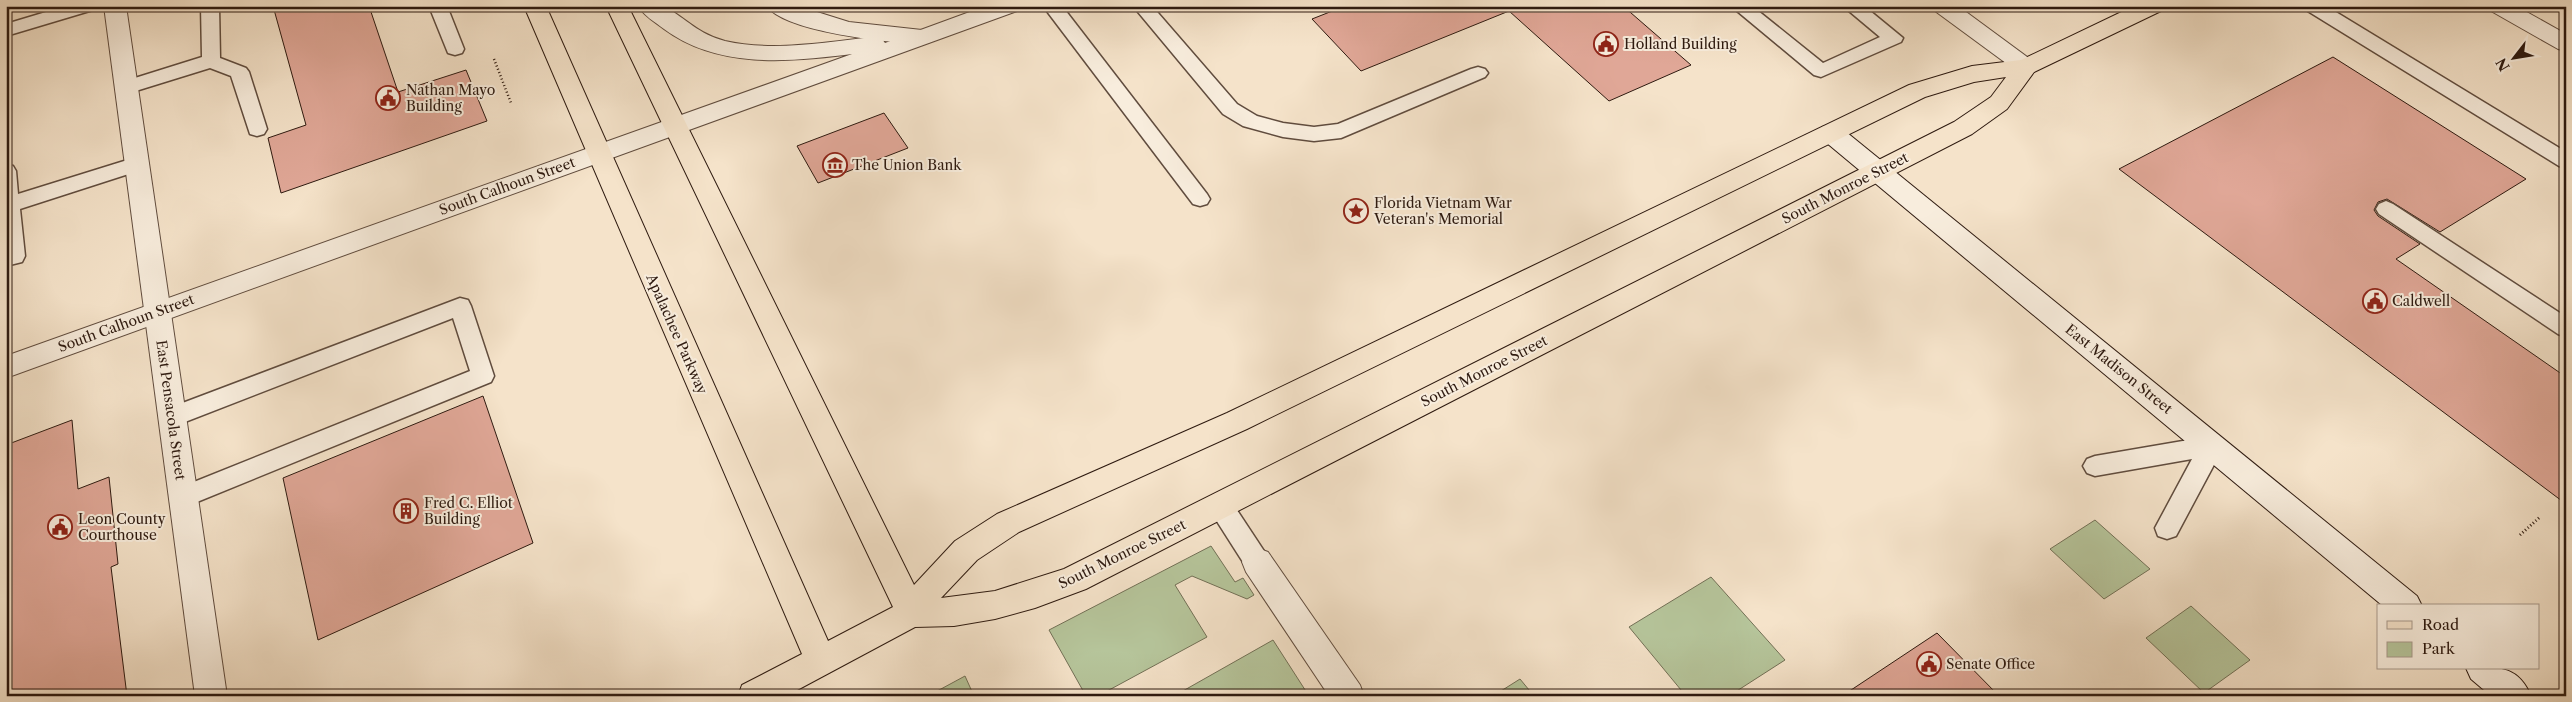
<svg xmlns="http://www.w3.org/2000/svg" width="2572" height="702" viewBox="0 0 2572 702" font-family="'Libre Caslon Text',serif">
<rect width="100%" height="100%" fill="#f5e3ca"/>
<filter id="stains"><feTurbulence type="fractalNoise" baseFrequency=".004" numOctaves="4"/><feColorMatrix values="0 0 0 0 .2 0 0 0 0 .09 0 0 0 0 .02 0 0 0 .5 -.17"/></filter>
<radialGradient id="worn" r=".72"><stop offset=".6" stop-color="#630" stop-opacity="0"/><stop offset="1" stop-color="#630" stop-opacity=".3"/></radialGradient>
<g fill="#b6c59b" stroke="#727056">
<polygon points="2095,520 2150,569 2104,599 2050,549"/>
<polygon points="1211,546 1235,582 1243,578 1254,595 1247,599 1192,576 1175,585 1207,637 1098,696 1086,696 1049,630"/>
<polygon points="1711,577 1785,660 1729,696 1686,696 1629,627"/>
<polygon points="2191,606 2250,660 2204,693 2146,638"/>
<polygon points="1273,640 1309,696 1174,696"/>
<polygon points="965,676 974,696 928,696"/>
<polygon points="1520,679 1534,696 1493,696"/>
</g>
<g fill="#e0a797" stroke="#2e1a10">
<polygon points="273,6 369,6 398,92 466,70 487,121 281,193 268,138 306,125"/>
<polygon points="1345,6 1623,6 1691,65 1609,101 1509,11 1361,71 1312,19"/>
<polygon points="2333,57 2526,179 2440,232 2387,199 2378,202 2374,210 2378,216 2420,244 2396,259 2566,377 2566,504 2119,169"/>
<polygon points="884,113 908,148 818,183 797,146"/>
<polygon points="483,396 533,543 318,640 283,478"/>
<polygon points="72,420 78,489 109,477 118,564 111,567 127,696 6,696 6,445"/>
<polygon points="1937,633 1999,696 1842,696"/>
</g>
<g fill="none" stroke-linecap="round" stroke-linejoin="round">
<defs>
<g id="service">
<polygon points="66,6 96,6 93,10 6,36 6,24"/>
<polygon points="201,6 219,6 220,58 246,68 249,72 267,129 264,134 257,136 250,134 231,76 210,68 126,94 119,93 116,88 119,83 202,57"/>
<polygon points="429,6 447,6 464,49 462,53 455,55 448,53"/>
<polygon points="1043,6 1062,6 1207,194 1210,199 1207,204 1200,206 1193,204"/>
<polygon points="1133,6 1152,6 1237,104 1257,116 1283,123 1314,127 1338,124 1471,69 1478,67 1485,69 1488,73 1485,77 1341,138 1314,141 1283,137 1243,126 1223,114"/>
<polygon points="1731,6 1752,6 1823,63 1880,37 1843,6 1864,6 1903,38 1901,42 1821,77 1814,75"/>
<polygon points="2303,6 2326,6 2566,152 2566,168 2559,166 2306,10"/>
<polygon points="137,157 144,159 147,164 144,169 20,209 25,256 22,262 6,266 6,164 13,166 16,171 18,194"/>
<polygon points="2386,201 2393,204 2566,317 2566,337 2558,334 2379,214 2376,209 2379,204"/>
<polygon points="460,298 468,300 471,306 494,376 491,382 192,504 183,507 174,504 171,497 174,490 470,371 453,318 172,427 164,424 160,417 164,410"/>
<polygon points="2212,436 2220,439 2224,446 2176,536 2167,539 2158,536 2155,528 2192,459 2095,476 2087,473 2083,466 2087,459 2095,456"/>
<polygon points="1220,495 1229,498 1266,554 1270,562 1266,570 1257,573 1248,570 1211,512 1208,505 1211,498"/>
</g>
<g id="minor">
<polygon points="104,6 126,6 227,696 195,696"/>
<path d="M767,6h31l51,16 73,8 8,2 3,5 -3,5 -8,2c-31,-1 -138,-12 -155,-38z"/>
<polygon points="1932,6 1958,6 2034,62 2038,67 2034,72 2026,75 2018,72 1935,11"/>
<polygon points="1257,548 1268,552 1360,685 1364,696 1329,696 1246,572 1242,562 1246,552"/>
</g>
<g id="tertiary">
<path d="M638,6c7,0 20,-2 27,1 22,12 33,27 60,34 48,11 101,1 149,-4l8,2 3,4 101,-37h34l-3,5 -1011,367v-22l846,-302c-64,8 -134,15 -188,-25 -9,-7 -20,-13 -26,-23z"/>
<polygon points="2488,6 2516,6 2566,34 2566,51 2558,49 2491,11"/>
</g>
<g id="secondary">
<polygon points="1831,125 1840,127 2417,596 2422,606 2383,606 1822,139 1819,133 1822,127"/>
<path d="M2466,668c30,0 51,-5 65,28h-40l-20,-17z"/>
</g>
<path id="primary" d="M524,6h22l282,635 65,-34 -287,-601h22l286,579 41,-44 42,-27 230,-101 682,-328 63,-19 49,-6 113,-54h30l-3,5 -127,61 -27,37 -35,25 -886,455 -51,19 -40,11 -41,7 -39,1 -129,69h-48l4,-11 60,-31zM2006,77l-15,20 -37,25 -890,447 -69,22 -54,7 36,-38 42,-28 228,-103 678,-332 49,-15z"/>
</defs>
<use href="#service" stroke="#604c3e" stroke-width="3"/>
<use href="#minor" stroke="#604c3e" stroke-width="2"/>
<use href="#tertiary" stroke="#604c3e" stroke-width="2"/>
<use href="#secondary" stroke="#2e1a10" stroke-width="2"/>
<use href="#primary" stroke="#2e1a10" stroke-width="2"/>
<polyline stroke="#2e1a10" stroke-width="2.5" stroke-dasharray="1 2.5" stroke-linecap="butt" points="494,59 511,103"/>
<polyline stroke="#2e1a10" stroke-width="3" stroke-dasharray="1 2.5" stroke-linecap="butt" points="2520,535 2540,517"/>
<use href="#service" fill="#f8eddd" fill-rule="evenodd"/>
<use href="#minor" fill="#f8eddd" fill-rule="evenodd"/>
<use href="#tertiary" fill="#f8eddd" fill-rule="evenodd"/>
<use href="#secondary" fill="#f8eddd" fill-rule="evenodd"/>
<use href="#primary" fill="#f5e3ca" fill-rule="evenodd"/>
</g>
<defs>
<symbol id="civic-ring" viewBox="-11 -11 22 22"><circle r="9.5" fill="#f8eddd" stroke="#8f2418" stroke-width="1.5"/><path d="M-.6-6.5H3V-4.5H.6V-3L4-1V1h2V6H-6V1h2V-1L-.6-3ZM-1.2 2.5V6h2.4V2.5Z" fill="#8f2418"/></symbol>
<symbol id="museum-ring" viewBox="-11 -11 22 22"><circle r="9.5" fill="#f8eddd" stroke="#8f2418" stroke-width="1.5"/><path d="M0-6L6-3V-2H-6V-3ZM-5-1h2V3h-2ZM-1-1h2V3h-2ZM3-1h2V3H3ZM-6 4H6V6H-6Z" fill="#8f2418"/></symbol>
<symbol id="sight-ring" viewBox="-11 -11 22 22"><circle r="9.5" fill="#f8eddd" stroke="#8f2418" stroke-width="1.5"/><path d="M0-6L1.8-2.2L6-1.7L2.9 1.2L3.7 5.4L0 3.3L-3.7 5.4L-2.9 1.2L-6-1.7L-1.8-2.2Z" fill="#8f2418"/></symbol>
<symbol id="building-ring" viewBox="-11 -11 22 22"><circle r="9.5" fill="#f8eddd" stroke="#8f2418" stroke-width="1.5"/><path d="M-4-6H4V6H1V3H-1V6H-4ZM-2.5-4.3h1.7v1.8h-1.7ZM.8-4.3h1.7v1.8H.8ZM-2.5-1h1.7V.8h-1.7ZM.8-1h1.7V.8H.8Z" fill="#8f2418"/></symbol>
</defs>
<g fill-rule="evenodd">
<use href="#civic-ring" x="1592" y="30" width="28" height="28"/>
<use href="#civic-ring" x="374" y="84" width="28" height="28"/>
<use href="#museum-ring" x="821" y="151" width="28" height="28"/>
<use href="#sight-ring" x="1342" y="197" width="28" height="28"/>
<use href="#civic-ring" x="2361" y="287" width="28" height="28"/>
<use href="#building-ring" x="392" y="497" width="28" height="28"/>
<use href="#civic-ring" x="46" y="513" width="28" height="28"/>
<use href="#civic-ring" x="1915" y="650" width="28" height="28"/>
</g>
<g text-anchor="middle" stroke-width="4" stroke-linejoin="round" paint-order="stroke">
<g font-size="14" fill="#2e1a10" stroke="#f8eddd" text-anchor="start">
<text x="1624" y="49">Holland Building</text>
<text x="406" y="95">Nathan Mayo<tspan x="406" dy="16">Building</tspan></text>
<text x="852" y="170">The Union Bank</text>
<text x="1374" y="208">Florida Vietnam War<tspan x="1374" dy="16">Veteran's Memorial</tspan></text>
<text x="2392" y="306">Caldwell</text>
<text x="424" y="508">Fred C. Elliot<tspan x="424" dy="16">Building</tspan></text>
<text x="78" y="524">Leon County<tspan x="78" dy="16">Courthouse</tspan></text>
<text x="1946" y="669">Senate Office</text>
</g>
<g font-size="14" fill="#2e1a10" stroke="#f8eddd">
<text transform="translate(507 186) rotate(-20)" y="5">South Calhoun Street</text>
<text transform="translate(1845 188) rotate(-27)" y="5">South Monroe Street</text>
<text transform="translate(126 323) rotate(-20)" y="5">South Calhoun Street</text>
<text transform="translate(677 334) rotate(66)" y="5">Apalachee Parkway</text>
<text transform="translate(2119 369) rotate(39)" y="5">East Madison Street</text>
<text transform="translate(1484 371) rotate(-27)" y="5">South Monroe Street</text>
<text transform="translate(171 410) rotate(82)" y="5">East Pensacola Street</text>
<text transform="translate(1122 554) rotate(-26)" y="5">South Monroe Street</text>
</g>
</g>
<rect width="2572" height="702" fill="none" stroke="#f5e3ca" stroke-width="25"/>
<rect x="8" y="8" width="2557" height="687" fill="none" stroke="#2e1a10" stroke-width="2.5"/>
<rect x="12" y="12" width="2547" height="677" fill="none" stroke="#2e1a10"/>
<rect x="2377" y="604" width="162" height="65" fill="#f8eddd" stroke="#a7998b"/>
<rect x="2387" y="621" width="25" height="8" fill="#f5e3ca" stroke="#a7998b"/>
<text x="2422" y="630" font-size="15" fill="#2e1a10">Road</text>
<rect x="2387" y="642" width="25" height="15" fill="#b6c59b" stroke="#a7998b"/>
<text x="2422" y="654" font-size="15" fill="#2e1a10">Park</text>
<g transform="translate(2514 58) rotate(239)" stroke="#f8eddd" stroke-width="4" paint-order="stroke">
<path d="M0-4L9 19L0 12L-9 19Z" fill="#2e1a10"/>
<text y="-8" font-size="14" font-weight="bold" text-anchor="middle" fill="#2e1a10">N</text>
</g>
<rect width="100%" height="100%" filter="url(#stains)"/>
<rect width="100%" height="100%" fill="url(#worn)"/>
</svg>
